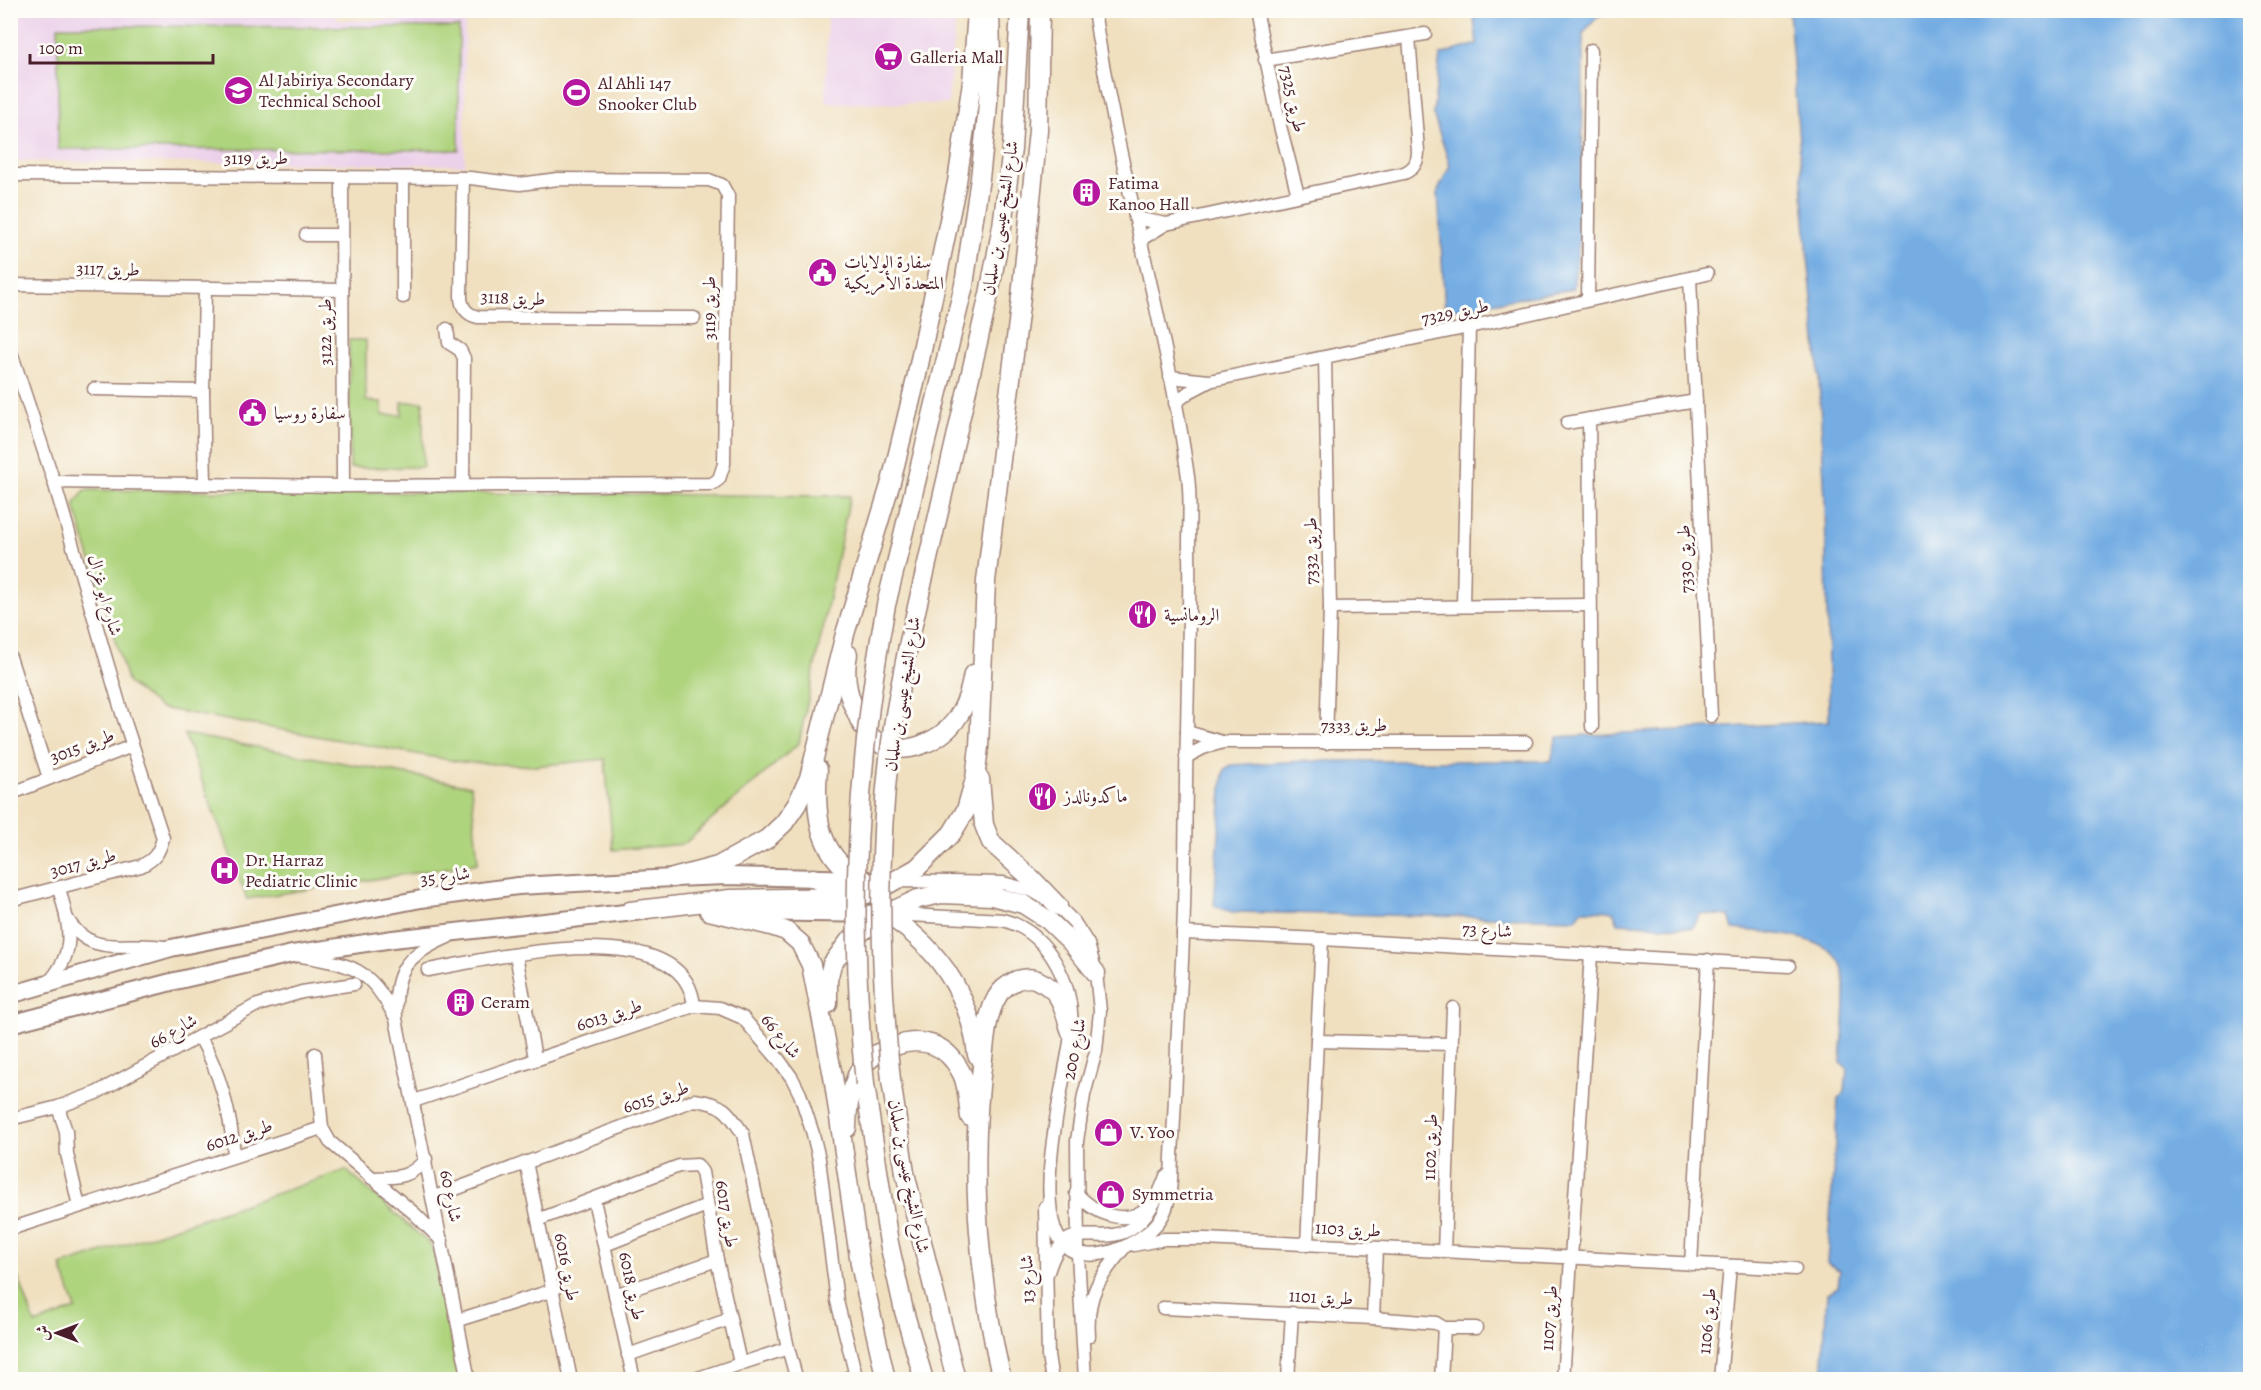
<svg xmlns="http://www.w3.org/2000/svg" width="2261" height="1390" viewBox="0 0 2261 1390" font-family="Alegreya,Amiri,serif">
<rect width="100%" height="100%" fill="#fdfcf7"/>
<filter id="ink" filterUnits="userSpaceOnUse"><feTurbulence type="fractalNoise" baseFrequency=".0167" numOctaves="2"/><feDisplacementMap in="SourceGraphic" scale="12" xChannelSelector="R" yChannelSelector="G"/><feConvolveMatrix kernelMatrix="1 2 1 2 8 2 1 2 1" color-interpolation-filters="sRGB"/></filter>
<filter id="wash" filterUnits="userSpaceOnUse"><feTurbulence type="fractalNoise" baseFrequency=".008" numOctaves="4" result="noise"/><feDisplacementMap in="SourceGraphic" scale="24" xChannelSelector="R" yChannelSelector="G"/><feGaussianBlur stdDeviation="1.35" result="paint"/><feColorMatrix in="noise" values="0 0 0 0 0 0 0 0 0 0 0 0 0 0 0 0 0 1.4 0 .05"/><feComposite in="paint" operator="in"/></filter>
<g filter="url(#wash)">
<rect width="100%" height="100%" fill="#f0e0c0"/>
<g fill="#ecd1ea">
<polygon points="336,10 336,20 465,20 465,165 11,161 11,11"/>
<polygon points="827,11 956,11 948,104 826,103"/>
</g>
<g fill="#afd47e" stroke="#7c7a54" stroke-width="1.5">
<polygon points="58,26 459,27 459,150 58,149"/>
<polygon points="349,340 366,340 366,401 382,402 382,415 402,415 402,402 423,402 423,467 350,468"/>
<polygon points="85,490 850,496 799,743 684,844 613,850 605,759 535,766 461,762 160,708 128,683 74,505"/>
<polygon points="184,734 471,786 478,863 247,899"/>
<polygon points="346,1170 432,1246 459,1379 11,1379 11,1282 19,1279 35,1324 76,1309 61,1266"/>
</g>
<g fill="#74ade3" stroke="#5f6687" stroke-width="1.5">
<polygon points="1473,11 1634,11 1598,16 1583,34 1582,219 1573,289 1445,311 1438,191 1450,165 1433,114 1440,55 1477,44"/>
<path d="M1789,11h461v1368h-428l5,-86 11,-6 2,-16 -13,-8 11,-164 7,-7 2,-24 -6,-5c1,-24 9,-81 -1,-101 -14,-28 -80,-30 -107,-33l-4,-13 -29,-2 -7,14 -75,-5 -5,-12 -31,-1 -6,9 -344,-7 -18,-6 9,-131 2,-6 6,-4 74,-4h246l6,-24 272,-16 -4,-221 -7,-138 -11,-116z"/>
</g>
</g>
<g filter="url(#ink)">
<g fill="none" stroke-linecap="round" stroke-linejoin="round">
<defs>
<g id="minor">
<polyline points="1256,10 1280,126 1298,195"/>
<polyline points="1265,60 1425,34"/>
<polyline points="10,175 470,178 520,184 558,179 709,180 722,185 728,196 724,464 719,479 712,484 343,486 54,482"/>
<polyline points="342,177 343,486"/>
<path d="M463,178l-2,118c0,11 6,19 17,21l216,1"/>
<polyline points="1135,218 1166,224"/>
<polyline points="306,235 341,235"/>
<path d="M1140,240l26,-16 238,-51c10,-4 14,-11 14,-22l-9,-114"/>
<polyline points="1690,278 1711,716"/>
<polyline points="10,285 342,290"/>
<polyline points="205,289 203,391 205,484"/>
<polyline points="403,297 403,179"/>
<polyline points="1588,300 1591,50"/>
<polyline points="447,329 449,343 460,350 464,358 463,485"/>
<path d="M10,349l44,133 68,231 41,125c-4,15 -8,21 -22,28l-131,34"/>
<polyline points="1325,358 1330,608 1326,743"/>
<polyline points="1170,377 1209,381 1469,327 1707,274"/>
<polyline points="94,389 203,391"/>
<polyline points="1175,403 1189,392 1208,382"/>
<polyline points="1589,419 1592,727"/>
<polyline points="1567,423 1696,401"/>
<polyline points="1463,606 1469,327"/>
<polyline points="1330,608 1590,605"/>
<polyline points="10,657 49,778"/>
<polyline points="1187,732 1222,742"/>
<polyline points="1186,757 1203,748 1223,742 1526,742"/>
<polyline points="10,794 132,746"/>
<polyline points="896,881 1003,883 1033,891 1058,906 1074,922 1088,944 1096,973 1100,1011 1096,1051 1084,1095 1077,1141 1078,1254 1085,1380"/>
<path d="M890,914l113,6c48,13 72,67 68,114 -4,42 -49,199 4,218 28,10 74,-12 88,-37 9,-17 8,-40 9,-59 2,-36 4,-73 5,-110 2,-37 5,-73 6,-110 3,-68 2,-136 4,-204 1,-63 3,-125 2,-187 0,-22 2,-46 -1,-68 -22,-157 -71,-310 -94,-467"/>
<path d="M66,917c25,43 59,23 98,30"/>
<polyline points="1183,933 1322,939 1789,966"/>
<path d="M448,937c-44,19 -54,34 -52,82l73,361"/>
<polyline points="516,955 535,1058"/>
<path d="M301,956c52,9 67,11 93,59"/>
<path d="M428,970c59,-10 257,-60 266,36"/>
<path d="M48,983c30,-32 21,-57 11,-95"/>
<path d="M200,1037c20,36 31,78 34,118"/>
<polyline points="1317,1041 1452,1044"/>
<polyline points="315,1054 322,1128 330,1142 415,1214 442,1241"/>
<polyline points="414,1101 694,1006 720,1008 743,1018 779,1060 792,1078 800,1094 813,1134 819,1159 837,1301 857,1380"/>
<polyline points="58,1107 66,1131 67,1154 79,1206"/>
<polyline points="10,1119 58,1107 96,1093 255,1006 302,992 354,984"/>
<polyline points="526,1162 571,1380"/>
<path d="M372,1178c25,-1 37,1 54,-19"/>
<path d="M1076,1193c18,20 49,35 72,14"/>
<path d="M434,1197l260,-97c28,3 34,10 49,34l45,214 9,32"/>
<polyline points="594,1200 634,1380"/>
<polyline points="1045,1207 1048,1356 1052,1380"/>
<polyline points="540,1219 679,1166 697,1165 702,1172 717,1260 740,1363"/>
<polyline points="10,1229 322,1128"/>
<polyline points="605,1245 707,1205"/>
<polyline points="1134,1245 1164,1239 1205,1239 1795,1269"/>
<polyline points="1307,1245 1322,939"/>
<polyline points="1444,1252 1453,1008"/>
<polyline points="1691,1264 1708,960"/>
<path d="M1048,1272c18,-60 47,-23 82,-43 19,-11 29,-34 36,-53"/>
<polyline points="615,1295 717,1260"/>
<polyline points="1163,1308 1373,1318 1436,1323 1444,1328 1476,1328"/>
<polyline points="1373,1318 1376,1249"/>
<polyline points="458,1320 554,1290"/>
<path d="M1089,1336c-3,-41 10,-58 35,-88"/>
<polyline points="628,1355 730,1319"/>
<polyline points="692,1380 788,1348"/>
<polyline points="842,1380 855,1375"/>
<polyline points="1288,1380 1292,1313"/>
<polyline points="1441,1380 1444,1328"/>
<polyline points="1563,1380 1591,954"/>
<polyline points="1720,1380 1730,1266"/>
</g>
<g id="major">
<polyline points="729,912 886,914"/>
<polyline points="10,995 171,948 421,899 518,886 673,878 727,876 865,879"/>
<polyline points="10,1024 175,981 292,954 393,939 643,911"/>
</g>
<g id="highway">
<polyline points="879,645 886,605 964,285 980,178 987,116 991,59 990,10"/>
<polyline points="908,646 989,294 1002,226 1012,149 1020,10"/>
<path d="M848,654c-4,20 -1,40 8,58 5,13 13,26 25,32 24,13 59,-3 74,-23 11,-15 15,-30 18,-47"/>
<path d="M818,769c-4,51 1,87 48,115"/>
<polyline points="980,779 984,825 991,842 1033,880 1058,906"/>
<polyline points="673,878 718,866 767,839 784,823 797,804 809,778 845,634 891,482 916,379 957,182 972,82 977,10"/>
<polyline points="813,878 850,894"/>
<path d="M879,910c54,31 92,82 98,145"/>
<polyline points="630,911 730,899 858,897 878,890 917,868 952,833 966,810 975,779 979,747 986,581 1020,306 1038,131 1040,10"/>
<polyline points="709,911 771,926 786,931 800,943 811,965 833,1076 860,1264 886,1380"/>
<polyline points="828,1004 828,980 832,964 849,941 886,914 918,899 941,894 992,896 1023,904 1048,920 1070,941 1096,973"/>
<polyline points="891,1080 905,1173 956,1380"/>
<polyline points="865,1084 889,1243 904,1311 924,1380"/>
<path d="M847,1128c0,-17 3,-37 10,-53 7,-15 21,-23 35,-28 30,-11 54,-4 69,25 7,12 7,32 9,45"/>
<path d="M1002,1380c-10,-42 -17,-84 -21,-126 -7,-67 -6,-137 3,-204 2,-17 4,-38 13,-53 4,-8 12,-13 20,-17 7,-2 16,-3 22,1 24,11 24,28 32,51"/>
</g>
</defs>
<use href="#minor" stroke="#9d8076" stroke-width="15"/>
<use href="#major" stroke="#9d8076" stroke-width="20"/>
<use href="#highway" stroke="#9d8076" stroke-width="21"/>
<use href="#minor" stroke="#fff" stroke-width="12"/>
<use href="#major" stroke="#fff" stroke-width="16"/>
<use href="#highway" stroke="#fff" stroke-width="18"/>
<defs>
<g id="highway-bridge">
<path d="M891,1080c-12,-116 -15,-236 2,-353 4,-27 10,-54 15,-81"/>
<path d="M865,1084c-15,-147 -10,-294 14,-439"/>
</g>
</defs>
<use href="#highway-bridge" stroke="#9d8076" stroke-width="21" stroke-linecap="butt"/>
<use href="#highway-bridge" stroke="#fff" stroke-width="18"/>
</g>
</g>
<defs>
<symbol id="supermarket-disc" viewBox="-11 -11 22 22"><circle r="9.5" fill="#b5179e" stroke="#fdfcf7"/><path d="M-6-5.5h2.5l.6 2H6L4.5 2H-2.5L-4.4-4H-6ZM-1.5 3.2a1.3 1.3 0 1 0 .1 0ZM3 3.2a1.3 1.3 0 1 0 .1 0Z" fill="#fff"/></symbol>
<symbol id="school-disc" viewBox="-11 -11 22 22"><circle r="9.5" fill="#b5179e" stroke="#fdfcf7"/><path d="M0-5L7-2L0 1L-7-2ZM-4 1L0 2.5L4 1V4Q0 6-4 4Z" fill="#fff"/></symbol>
<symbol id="stadium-disc" viewBox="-11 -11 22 22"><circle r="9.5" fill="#b5179e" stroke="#fdfcf7"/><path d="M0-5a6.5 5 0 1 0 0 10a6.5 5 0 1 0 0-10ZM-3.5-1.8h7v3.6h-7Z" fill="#fff"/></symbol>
<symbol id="building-disc" viewBox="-11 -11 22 22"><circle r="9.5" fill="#b5179e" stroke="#fdfcf7"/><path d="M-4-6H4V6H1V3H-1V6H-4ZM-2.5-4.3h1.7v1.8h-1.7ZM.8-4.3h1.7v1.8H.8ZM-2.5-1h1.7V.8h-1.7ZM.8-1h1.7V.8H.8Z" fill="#fff"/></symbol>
<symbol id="civic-disc" viewBox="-11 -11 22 22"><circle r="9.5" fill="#b5179e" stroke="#fdfcf7"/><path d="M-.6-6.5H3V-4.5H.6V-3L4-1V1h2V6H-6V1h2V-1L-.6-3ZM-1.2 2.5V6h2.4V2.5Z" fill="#fff"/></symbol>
<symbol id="restaurant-disc" viewBox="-11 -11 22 22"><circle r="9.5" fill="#b5179e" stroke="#fdfcf7"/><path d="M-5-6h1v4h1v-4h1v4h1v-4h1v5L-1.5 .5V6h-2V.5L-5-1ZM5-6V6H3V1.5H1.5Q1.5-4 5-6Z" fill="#fff"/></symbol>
<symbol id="hospital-disc" viewBox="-11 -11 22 22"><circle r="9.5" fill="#b5179e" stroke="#fdfcf7"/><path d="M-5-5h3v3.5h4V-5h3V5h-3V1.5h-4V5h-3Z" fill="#fff"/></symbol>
<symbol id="shop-disc" viewBox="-11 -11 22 22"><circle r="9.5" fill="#b5179e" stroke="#fdfcf7"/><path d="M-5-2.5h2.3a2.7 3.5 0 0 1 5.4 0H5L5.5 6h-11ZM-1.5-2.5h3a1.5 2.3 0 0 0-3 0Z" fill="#fff"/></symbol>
</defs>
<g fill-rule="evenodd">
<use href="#supermarket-disc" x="872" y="40" width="33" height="33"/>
<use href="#school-disc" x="222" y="74" width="33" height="33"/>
<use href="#stadium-disc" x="560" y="76" width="33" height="33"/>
<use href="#building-disc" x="1070" y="176" width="33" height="33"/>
<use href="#civic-disc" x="806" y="256" width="33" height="33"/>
<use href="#civic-disc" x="236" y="396" width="33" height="33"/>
<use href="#restaurant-disc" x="1126" y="598" width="33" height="33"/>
<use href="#restaurant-disc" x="1026" y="780" width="33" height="33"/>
<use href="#hospital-disc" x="208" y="854" width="33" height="33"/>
<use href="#building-disc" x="444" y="986" width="33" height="33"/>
<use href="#shop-disc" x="1092" y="1116" width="33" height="33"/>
<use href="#shop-disc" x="1094" y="1178" width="33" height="33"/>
</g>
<g text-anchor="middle" stroke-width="6" stroke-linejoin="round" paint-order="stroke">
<g font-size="18" fill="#4a1f2b" stroke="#fdfcf7" text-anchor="start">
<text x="910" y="63">Galleria Mall</text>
<text x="259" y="86">Al Jabiriya Secondary<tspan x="259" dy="21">Technical School</tspan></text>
<text x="598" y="89">Al Ahli 147<tspan x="598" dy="21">Snooker Club</tspan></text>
<text x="1108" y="189">Fatima<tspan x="1108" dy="21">Kanoo Hall</tspan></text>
<text x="844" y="268">سفارة الولايات<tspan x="844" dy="21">المتحدة الأمريكية</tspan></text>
<text x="274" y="419">سفارة روسيا</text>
<text x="1164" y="621">الرومانسية</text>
<text x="1064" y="802">ماكدونالدز</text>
<text x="245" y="866">Dr. Harraz<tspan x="245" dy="21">Pediatric Clinic</tspan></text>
<text x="481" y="1008">Ceram</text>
<text x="1130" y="1138">V. Yoo</text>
<text x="1132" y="1200">Symmetria</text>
</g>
<g font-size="18" fill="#4a1f2b" stroke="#fdfcf7">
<text transform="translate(1293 99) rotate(77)" y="6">طريق 7325</text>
<text x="256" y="164">طريق 3119</text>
<text transform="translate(1000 218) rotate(-81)" y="6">شارع الشيخ عيسى بن سلمان</text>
<text transform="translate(108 269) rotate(1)" y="6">طريق 3117</text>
<text transform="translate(513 298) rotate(2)" y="6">طريق 3118</text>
<text transform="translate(709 308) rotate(-90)" y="6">طريق 3119</text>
<text transform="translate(1455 312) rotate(-12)" y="6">طريق 7329</text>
<text transform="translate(325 332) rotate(-90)" y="6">طريق 3122</text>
<text transform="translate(1311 551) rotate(-91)" y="6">طريق 7332</text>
<text transform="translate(1685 559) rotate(-93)" y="6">طريق 7330</text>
<text transform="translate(105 595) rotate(74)" y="6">شارع ابو غزال</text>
<text transform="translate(902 694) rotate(-81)" y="6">شارع الشيخ عيسى بن سلمان</text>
<text x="1354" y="731">طريق 7333</text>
<text transform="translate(82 746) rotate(-21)" y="6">طريق 3015</text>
<text transform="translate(83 863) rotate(-15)" y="6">طريق 3017</text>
<text transform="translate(445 876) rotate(-8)" y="6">شارع 35</text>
<text transform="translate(1487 930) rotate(3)" y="6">شارع 73</text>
<text transform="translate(609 1015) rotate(-18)" y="6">طريق 6013</text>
<text transform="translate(173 1031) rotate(-29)" y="6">شارع 66</text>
<text transform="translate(781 1036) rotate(51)" y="6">شارع 66</text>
<text transform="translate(1074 1049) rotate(-79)" y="6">شارع 200</text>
<text transform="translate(656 1097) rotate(-18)" y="6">طريق 6015</text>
<text transform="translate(239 1135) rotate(-18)" y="6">طريق 6012</text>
<text transform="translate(1430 1147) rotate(-88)" y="6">طريق 1102</text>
<text transform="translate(909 1176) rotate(79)" y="6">شارع الشيخ عيسى بن سلمان</text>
<text transform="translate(451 1196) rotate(79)" y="6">شارع 60</text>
<text transform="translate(727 1214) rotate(81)" y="6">طريق 6017</text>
<text transform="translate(1348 1229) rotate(3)" y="6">طريق 1103</text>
<text transform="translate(567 1267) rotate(79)" y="6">طريق 6016</text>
<text transform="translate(1027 1279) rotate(-92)" y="6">شارع 13</text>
<text transform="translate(632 1286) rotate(78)" y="6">طريق 6018</text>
<text transform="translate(1321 1297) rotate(3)" y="6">طريق 1101</text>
<text transform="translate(1549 1318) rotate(-86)" y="6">طريق 1107</text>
<text transform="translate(1707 1321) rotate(-85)" y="6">طريق 1106</text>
</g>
</g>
<rect width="2261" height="1390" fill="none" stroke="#fdfcf7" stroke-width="36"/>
<g transform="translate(57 1333) rotate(270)" stroke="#fdfcf7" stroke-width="4.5" paint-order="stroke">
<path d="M0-4.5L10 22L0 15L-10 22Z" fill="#4a1f2b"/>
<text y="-9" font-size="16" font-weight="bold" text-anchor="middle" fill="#4a1f2b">ش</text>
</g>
<path d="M30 54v9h183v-9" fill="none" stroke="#4a1f2b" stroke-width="3"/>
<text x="39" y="54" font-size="18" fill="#4a1f2b" stroke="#fdfcf7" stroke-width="4.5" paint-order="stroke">100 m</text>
</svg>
